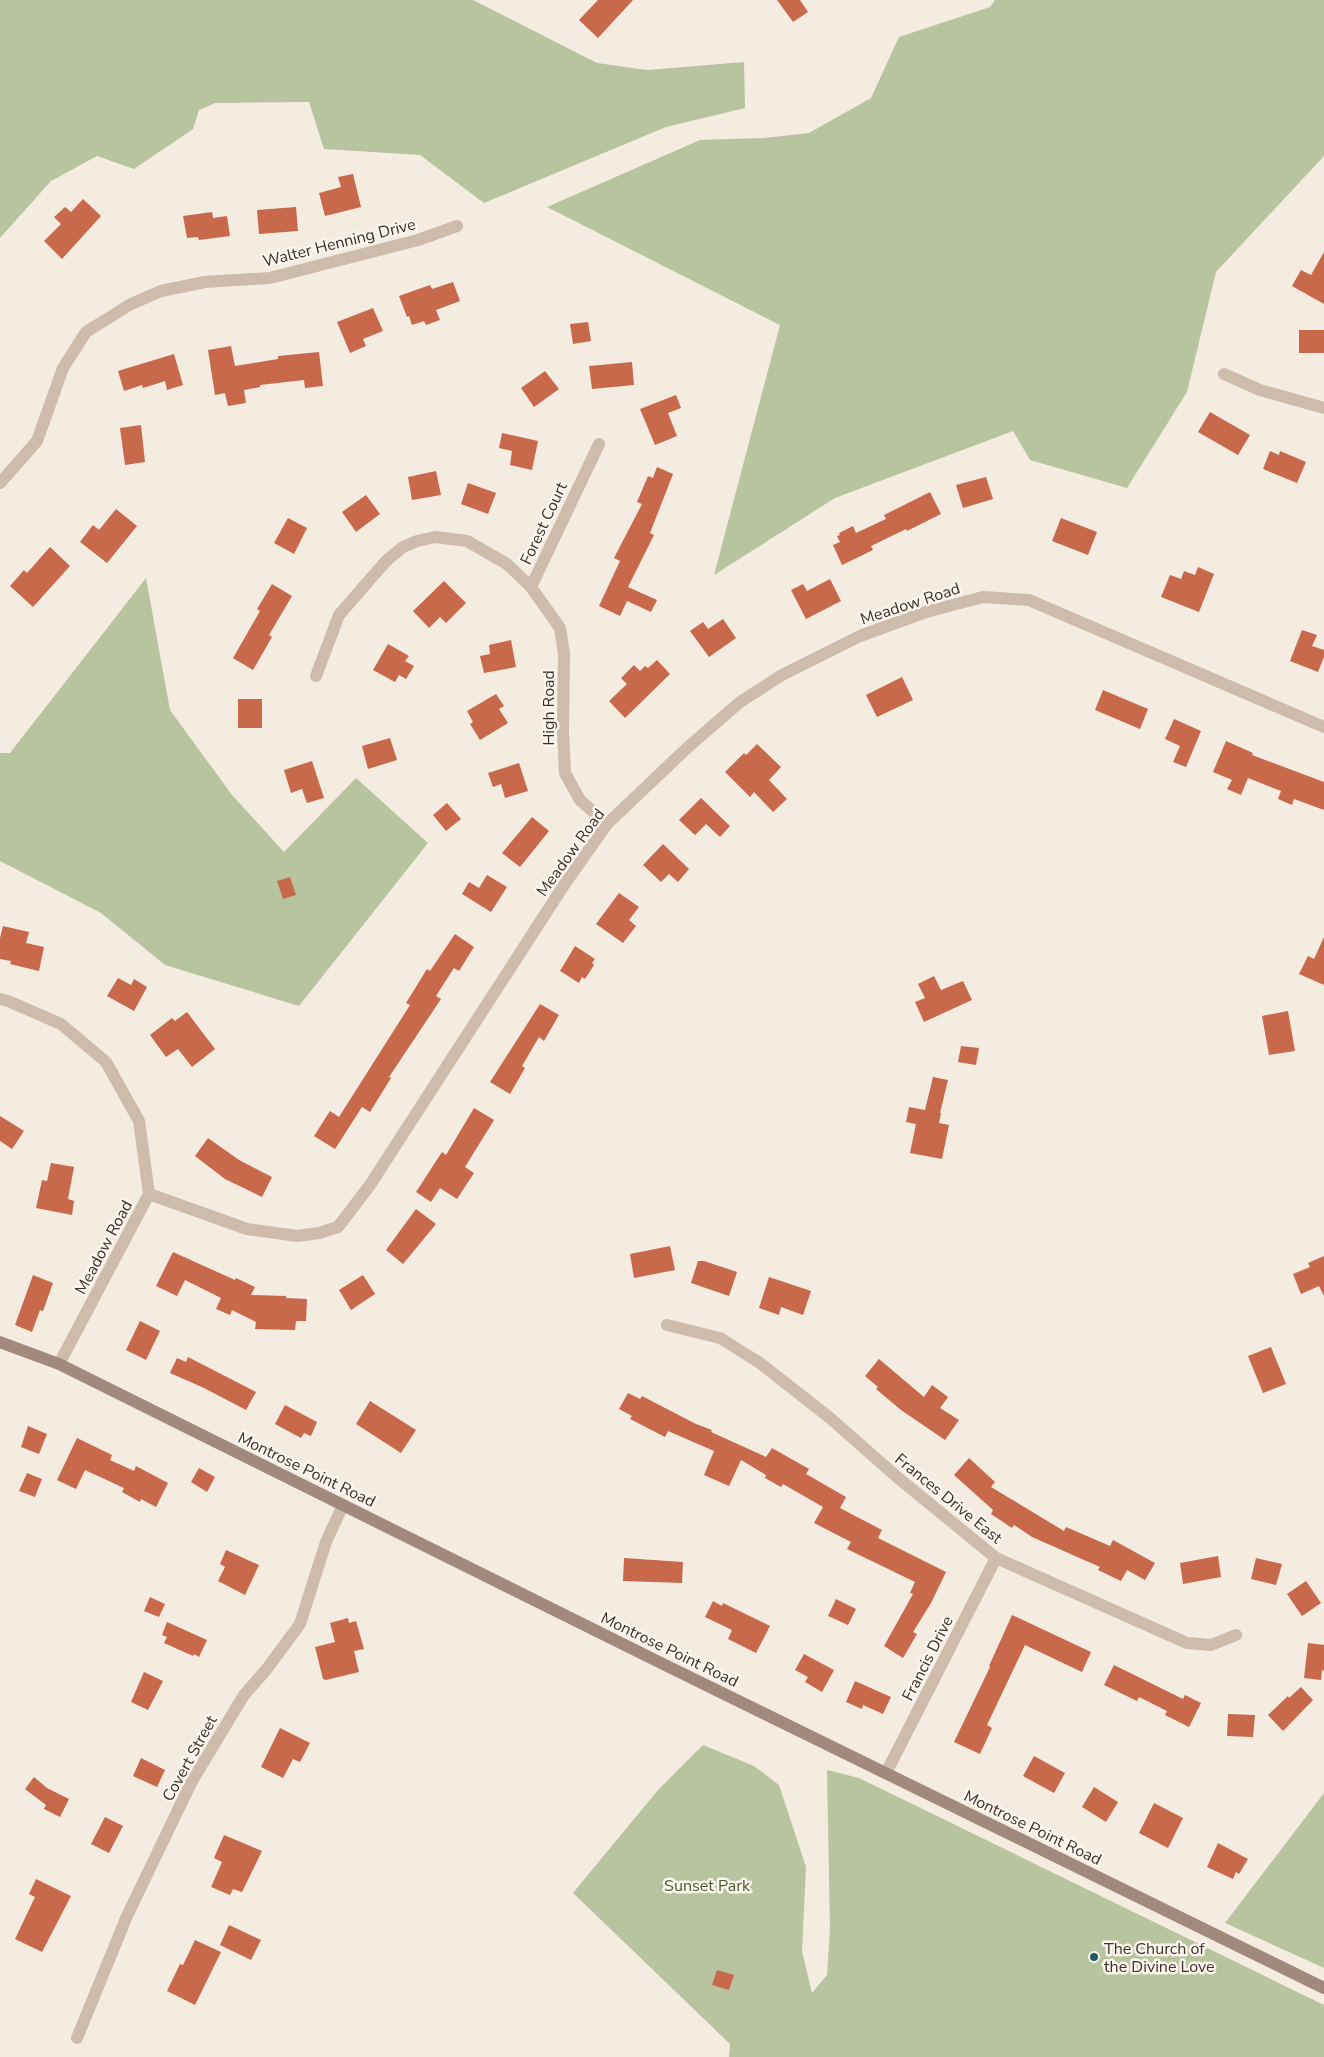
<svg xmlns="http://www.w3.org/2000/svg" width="1324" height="2057" viewBox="0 0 1324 2057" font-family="'Nunito Sans',sans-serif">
<rect width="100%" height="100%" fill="#f4ebe1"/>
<g fill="#b8c4a0">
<polygon points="0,0 473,0 597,63 647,70 744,62 745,108 666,127 484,203 420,155 324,149 309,102 215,103 199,110 193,129 134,169 97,156 51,181 0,238"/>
<polygon points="995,0 1324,0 1324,156 1216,272 1187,392 1127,488 1030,460 1013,431 835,498 714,575 780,325 547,207 700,140 764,138 809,133 871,98 899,37 990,7"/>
<polygon points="146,578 170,710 232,795 284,852 356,778 428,843 299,1006 165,965 101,913 0,861 0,753 10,753"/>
<polygon points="703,1745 754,1766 779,1785 806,1867 802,1951 812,1993 827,1975 830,1928 827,1770 859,1778 1324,2005 1324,2057 729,2057 730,2044 573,1893 658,1790"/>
<polygon points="1324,1793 1324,1968 1225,1923"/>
</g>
<g fill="#c8694b">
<polygon points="598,0 633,0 598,38 579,20"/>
<polygon points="777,0 800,0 808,12 793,22"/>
<polygon points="353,174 361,207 325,216 319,193 341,187 338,177"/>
<polygon points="83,199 101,216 62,259 44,241 61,224 54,217 65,207 71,212"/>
<polygon points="296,207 298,231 259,234 257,210"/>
<polygon points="212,212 213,218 227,216 230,236 199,240 198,237 187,238 183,216"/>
<polygon points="1324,252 1324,304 1292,286 1301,270 1311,275"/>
<polygon points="453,282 460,301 436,310 440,320 426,325 424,321 412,325 409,316 407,317 399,296 430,285 432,289"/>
<polygon points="373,308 383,331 363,339 366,346 350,353 337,322"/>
<polygon points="588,322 591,341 573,344 570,324"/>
<rect x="1299" y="330" width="25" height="23"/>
<polygon points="231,346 235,366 278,359 278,356 319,352 323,386 305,388 304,380 260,385 260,387 244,390 246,403 228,406 225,393 215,395 208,350"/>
<polygon points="174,354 183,385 167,390 165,381 143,388 142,385 124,391 118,371"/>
<polygon points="632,362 634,385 592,389 589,366"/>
<polygon points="545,371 559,389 534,407 521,388"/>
<polygon points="676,395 681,408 668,413 677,436 655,445 640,409"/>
<polygon points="1210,412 1250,435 1238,455 1198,432"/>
<polygon points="141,425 145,462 125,465 120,428"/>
<polygon points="502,433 538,441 532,470 510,465 512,451 499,448"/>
<polygon points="1270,451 1279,455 1280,451 1306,462 1297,483 1263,469"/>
<polygon points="657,467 673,474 650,533 654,535 628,587 657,600 651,612 627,601 620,616 599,606 620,561 614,558 642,504 637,502 648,476 653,478"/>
<polygon points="436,471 441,495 412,500 408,477"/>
<polygon points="986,477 993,499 963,508 956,485"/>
<polygon points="468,483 496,493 488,514 461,504"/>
<polygon points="930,492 941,514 907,531 906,529 871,546 873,550 842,565 833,545 840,542 837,536 840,535 839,533 853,526 856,533 886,519 884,515"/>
<polygon points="366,495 380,514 356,532 342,512"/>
<polygon points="116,509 137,526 107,563 80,542 93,525 99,530"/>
<polygon points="288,518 307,528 294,554 274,543"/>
<polygon points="1061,518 1097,532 1088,555 1052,541"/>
<polygon points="50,547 70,566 33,607 10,586 24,570 27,573"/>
<polygon points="1198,567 1214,574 1199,612 1161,597 1170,575 1181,579 1184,571 1195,575"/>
<polygon points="830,579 841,601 806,619 791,590 803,584 807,591"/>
<polygon points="444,581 466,603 446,623 440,617 429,628 413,611"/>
<polygon points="272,584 292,596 269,635 272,637 253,670 233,658 260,611 257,609"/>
<polygon points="723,619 736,638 709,657 690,631 703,622 708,629"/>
<polygon points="1302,630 1317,635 1312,646 1324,650 1324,657 1318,672 1290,661"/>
<polygon points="511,640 516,667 484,673 480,656 490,654 489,645"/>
<polygon points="388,644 409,656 405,661 414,666 406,679 399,675 395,682 373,670"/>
<polygon points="657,660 670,674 625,718 609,701 627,684 621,678 634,665 640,671 645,666 648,668"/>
<polygon points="902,677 913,700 877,717 866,695"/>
<polygon points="1103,690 1148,709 1140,729 1095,710"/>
<polygon points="496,694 504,706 499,709 508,723 480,740 470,724 473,722 467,711"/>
<rect x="238" y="699" width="24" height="29"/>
<polygon points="1174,719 1201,731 1186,767 1173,762 1180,746 1165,739"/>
<polygon points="390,738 397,760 368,769 362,746"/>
<polygon points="1226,741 1253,753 1252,755 1324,782 1324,810 1294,799 1292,805 1278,799 1281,791 1248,778 1241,795 1227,789 1232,780 1213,772"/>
<polygon points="757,744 781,767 769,780 787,799 773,812 754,792 750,797 725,772 744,753 746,755"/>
<polygon points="312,761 324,798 307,803 302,789 291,793 284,770"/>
<polygon points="519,763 528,791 505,798 501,784 493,787 488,773"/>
<polygon points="701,798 730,826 720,837 706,824 695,835 679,820"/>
<polygon points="447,803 461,819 446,831 433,815"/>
<polygon points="532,817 549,831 520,867 502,853"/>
<polygon points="663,844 689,869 678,882 669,874 661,882 643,865"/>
<polygon points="487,875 507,887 491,912 462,894 469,882 479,888"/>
<polygon points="290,877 296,895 283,899 277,881"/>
<polygon points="619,893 639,907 629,920 636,926 623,943 596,924"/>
<polygon points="3,926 29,932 26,943 44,947 39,971 10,964 11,961 0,959 0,938"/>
<polygon points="455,934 474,947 459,971 454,968 436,996 441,999 389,1077 391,1078 370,1112 362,1107 335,1149 314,1136 330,1111 339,1117 410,1005 406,1003 427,969 430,971"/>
<polygon points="1324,937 1324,985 1299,974 1308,956 1314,959"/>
<polygon points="575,946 595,959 592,963 594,965 585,979 582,977 579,983 560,971"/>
<polygon points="934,976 941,990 963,981 972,1000 924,1022 915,1002 925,998 918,984"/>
<polygon points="118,978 131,985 134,979 147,987 134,1011 107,996"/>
<polygon points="540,1004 559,1015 544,1041 539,1037 522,1066 525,1068 510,1094 490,1082"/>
<polygon points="1288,1011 1295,1051 1269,1055 1262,1016"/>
<polygon points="187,1012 215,1049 192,1067 178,1049 166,1057 150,1035 172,1018 175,1021"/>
<polygon points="961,1046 979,1048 976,1065 958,1062"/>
<polygon points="933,1077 948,1080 940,1113 941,1113 939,1123 949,1125 942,1159 910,1153 916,1124 906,1122 909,1107 925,1110"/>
<polygon points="474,1108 494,1120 465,1167 474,1173 457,1199 440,1188 431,1202 416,1192 442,1152 446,1155"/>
<polygon points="0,1116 24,1131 12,1149 0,1141"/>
<polygon points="208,1138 239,1160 272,1177 262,1197 225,1179 195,1156"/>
<polygon points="51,1163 74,1167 68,1199 74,1201 72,1215 36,1208 42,1180 47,1181"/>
<polygon points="416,1209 436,1224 403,1264 386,1250"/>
<polygon points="670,1246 675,1270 634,1278 630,1254"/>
<polygon points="173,1252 235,1280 236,1278 255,1287 251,1295 286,1296 286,1298 307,1299 306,1321 296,1321 295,1330 255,1329 256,1322 232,1310 230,1315 216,1309 221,1298 185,1280 177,1296 156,1286"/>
<polygon points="1324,1256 1324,1296 1319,1286 1301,1294 1293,1274 1310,1267 1308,1263"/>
<polygon points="698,1261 704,1261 737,1272 729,1296 691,1283"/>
<polygon points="33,1275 53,1283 43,1311 40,1310 32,1332 15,1325"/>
<polygon points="363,1275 375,1294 351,1310 339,1290"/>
<polygon points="769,1277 811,1291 803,1315 781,1307 779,1315 759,1308"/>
<polygon points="140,1321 160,1331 146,1360 126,1350"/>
<polygon points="1271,1347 1286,1384 1263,1393 1248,1356"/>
<polygon points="188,1357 256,1392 246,1410 204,1388 170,1373 177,1358 186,1362"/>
<polygon points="879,1359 924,1397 932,1385 948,1397 940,1408 959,1420 945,1440 901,1410 876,1389 878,1387 865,1376"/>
<polygon points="628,1393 640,1399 642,1396 696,1424 712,1430 711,1432 766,1457 772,1448 809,1469 806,1474 846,1497 840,1508 882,1530 878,1538 946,1572 931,1603 913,1632 917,1634 903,1658 884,1646 913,1594 910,1593 915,1582 847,1549 851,1542 814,1523 823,1507 783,1484 781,1487 765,1478 766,1475 741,1460 729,1486 704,1475 714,1451 668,1431 665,1437 630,1419 632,1416 619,1409"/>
<polygon points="370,1401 416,1430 401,1453 356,1424"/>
<polygon points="285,1405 317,1422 311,1436 304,1433 301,1438 275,1424"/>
<polygon points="28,1426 47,1434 39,1454 21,1447"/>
<polygon points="77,1438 112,1455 110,1460 134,1471 136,1466 168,1483 156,1507 141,1499 140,1502 122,1492 124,1488 85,1470 76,1489 57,1480"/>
<polygon points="969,1458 995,1482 991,1487 1064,1531 1066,1527 1110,1546 1113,1540 1155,1563 1145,1580 1127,1570 1121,1581 1098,1570 1100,1567 1032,1537 1014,1525 1012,1528 991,1514 993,1510 954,1475"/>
<polygon points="199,1468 215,1477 207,1492 191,1482"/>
<polygon points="27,1473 42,1479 35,1497 19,1491"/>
<polygon points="226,1550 259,1565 245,1595 218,1581 225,1567 220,1564"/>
<polygon points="1218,1556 1221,1577 1183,1584 1180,1563"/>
<polygon points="624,1558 683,1562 682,1583 623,1581"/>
<polygon points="1256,1558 1282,1564 1276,1585 1251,1579"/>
<polygon points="1306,1581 1321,1603 1302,1616 1287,1594"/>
<polygon points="150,1597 165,1604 159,1617 144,1611"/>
<polygon points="836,1599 856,1609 848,1625 828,1616"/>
<polygon points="713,1601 722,1606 723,1603 770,1626 756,1653 728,1639 732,1630 705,1617"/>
<polygon points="1012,1615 1091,1652 1082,1672 1025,1645 987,1725 992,1728 980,1754 954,1742 990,1667 989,1666"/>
<polygon points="348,1618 349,1623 356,1621 364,1649 354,1651 359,1672 326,1680 323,1679 315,1647 335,1642 330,1623"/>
<polygon points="167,1622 207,1640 199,1657 194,1654 193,1656 164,1643 167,1637 162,1635"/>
<polygon points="1308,1643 1324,1645 1324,1671 1322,1670 1321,1680 1304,1678"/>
<polygon points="804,1654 834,1670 822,1692 805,1682 808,1677 795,1670"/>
<polygon points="1114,1665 1183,1699 1185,1695 1201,1703 1189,1727 1165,1715 1167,1711 1139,1697 1137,1701 1104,1685"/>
<polygon points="144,1672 163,1681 148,1710 131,1702"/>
<polygon points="855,1681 891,1697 883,1714 863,1705 862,1709 846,1702"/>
<polygon points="1301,1687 1313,1700 1283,1731 1268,1715 1288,1696 1289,1698"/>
<polygon points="1228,1714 1255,1715 1253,1737 1227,1736"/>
<polygon points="280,1728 310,1743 300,1762 293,1759 283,1778 261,1767"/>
<polygon points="1034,1756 1065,1773 1054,1793 1023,1776"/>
<polygon points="141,1758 165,1770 157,1787 133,1776"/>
<polygon points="34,1777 47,1788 69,1799 60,1817 44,1809 46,1805 25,1789"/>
<polygon points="1094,1787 1118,1802 1106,1822 1082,1807"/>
<polygon points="1154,1803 1183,1818 1168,1848 1139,1833"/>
<polygon points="105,1817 123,1826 109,1853 91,1844"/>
<polygon points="224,1835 262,1851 242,1892 233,1889 230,1895 211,1887 222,1862 214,1858"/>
<polygon points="1218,1843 1248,1859 1239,1874 1236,1872 1233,1879 1207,1867"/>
<polygon points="36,1879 71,1896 42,1952 15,1939 35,1897 29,1894"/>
<polygon points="229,1925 261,1940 251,1960 220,1945"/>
<polygon points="195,1940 221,1952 195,2005 167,1991 180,1964 183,1965"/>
<polygon points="717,1970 734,1975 729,1990 712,1985"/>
</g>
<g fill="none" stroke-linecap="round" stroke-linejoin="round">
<g stroke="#cdbbac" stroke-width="12">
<polyline points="1224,374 1260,390 1324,408"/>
<polyline points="0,483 37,441 63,368 86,332 131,304 161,291 205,282 270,278 418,240 457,226"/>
<polyline points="531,587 599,444"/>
<polyline points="316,676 339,615 386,561 403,547 417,541 435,537 467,541 507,564 531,587 560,628 564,654 563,732 565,773 580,800 607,824"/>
<polyline points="0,999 8,1001 61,1024 106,1062 139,1121 149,1194"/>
<polyline points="149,1194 247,1229 297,1236 319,1233 338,1227 370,1185 564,885 607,824 687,748 740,702 782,675 860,636 926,612 983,597 1029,600 1324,727"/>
<polyline points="667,1325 720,1338 760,1363 830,1418 897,1477 996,1558 1187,1643 1211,1645 1236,1635"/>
<polyline points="59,1364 149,1194"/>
<polyline points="886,1773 996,1558"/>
<polyline points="77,2038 127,1916 192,1781 244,1695 266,1670 300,1624 326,1542 343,1505"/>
</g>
<polyline stroke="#a18a7d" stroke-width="12" points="0,1342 59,1364 663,1664 1324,1988"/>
</g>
<circle fill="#1f5a5e" stroke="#fbf5ee" stroke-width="2" cx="1094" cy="1957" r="5"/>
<g text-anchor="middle" stroke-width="5" stroke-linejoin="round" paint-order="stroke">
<g font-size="16" fill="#3b302b" stroke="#fbf5ee">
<text transform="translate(339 242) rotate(-14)" y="6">Walter Henning Drive</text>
<text transform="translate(543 523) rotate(-65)" y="6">Forest Court</text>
<text transform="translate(910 603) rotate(-18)" y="6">Meadow Road</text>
<text transform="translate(548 708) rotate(-90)" y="6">High Road</text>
<text transform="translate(570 852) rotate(-54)" y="6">Meadow Road</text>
<text transform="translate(103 1247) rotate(-62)" y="6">Meadow Road</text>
<text transform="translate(307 1469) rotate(26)" y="6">Montrose Point Road</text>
<text transform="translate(949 1498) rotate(39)" y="6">Frances Drive East</text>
<text transform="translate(670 1649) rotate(26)" y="6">Montrose Point Road</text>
<text transform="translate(927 1658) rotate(-63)" y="6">Francis Drive</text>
<text transform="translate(189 1758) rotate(-61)" y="6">Covert Street</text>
<text transform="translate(1033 1827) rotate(26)" y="6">Montrose Point Road</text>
</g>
<g font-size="16" fill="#4a5a2e" stroke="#fbf5ee">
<text x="707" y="1891">Sunset Park</text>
</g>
<g font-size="16" fill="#3b302b" stroke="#fbf5ee" text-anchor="start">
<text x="1104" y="1954">The Church of<tspan x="1104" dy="18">the Divine Love</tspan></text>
</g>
</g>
</svg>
